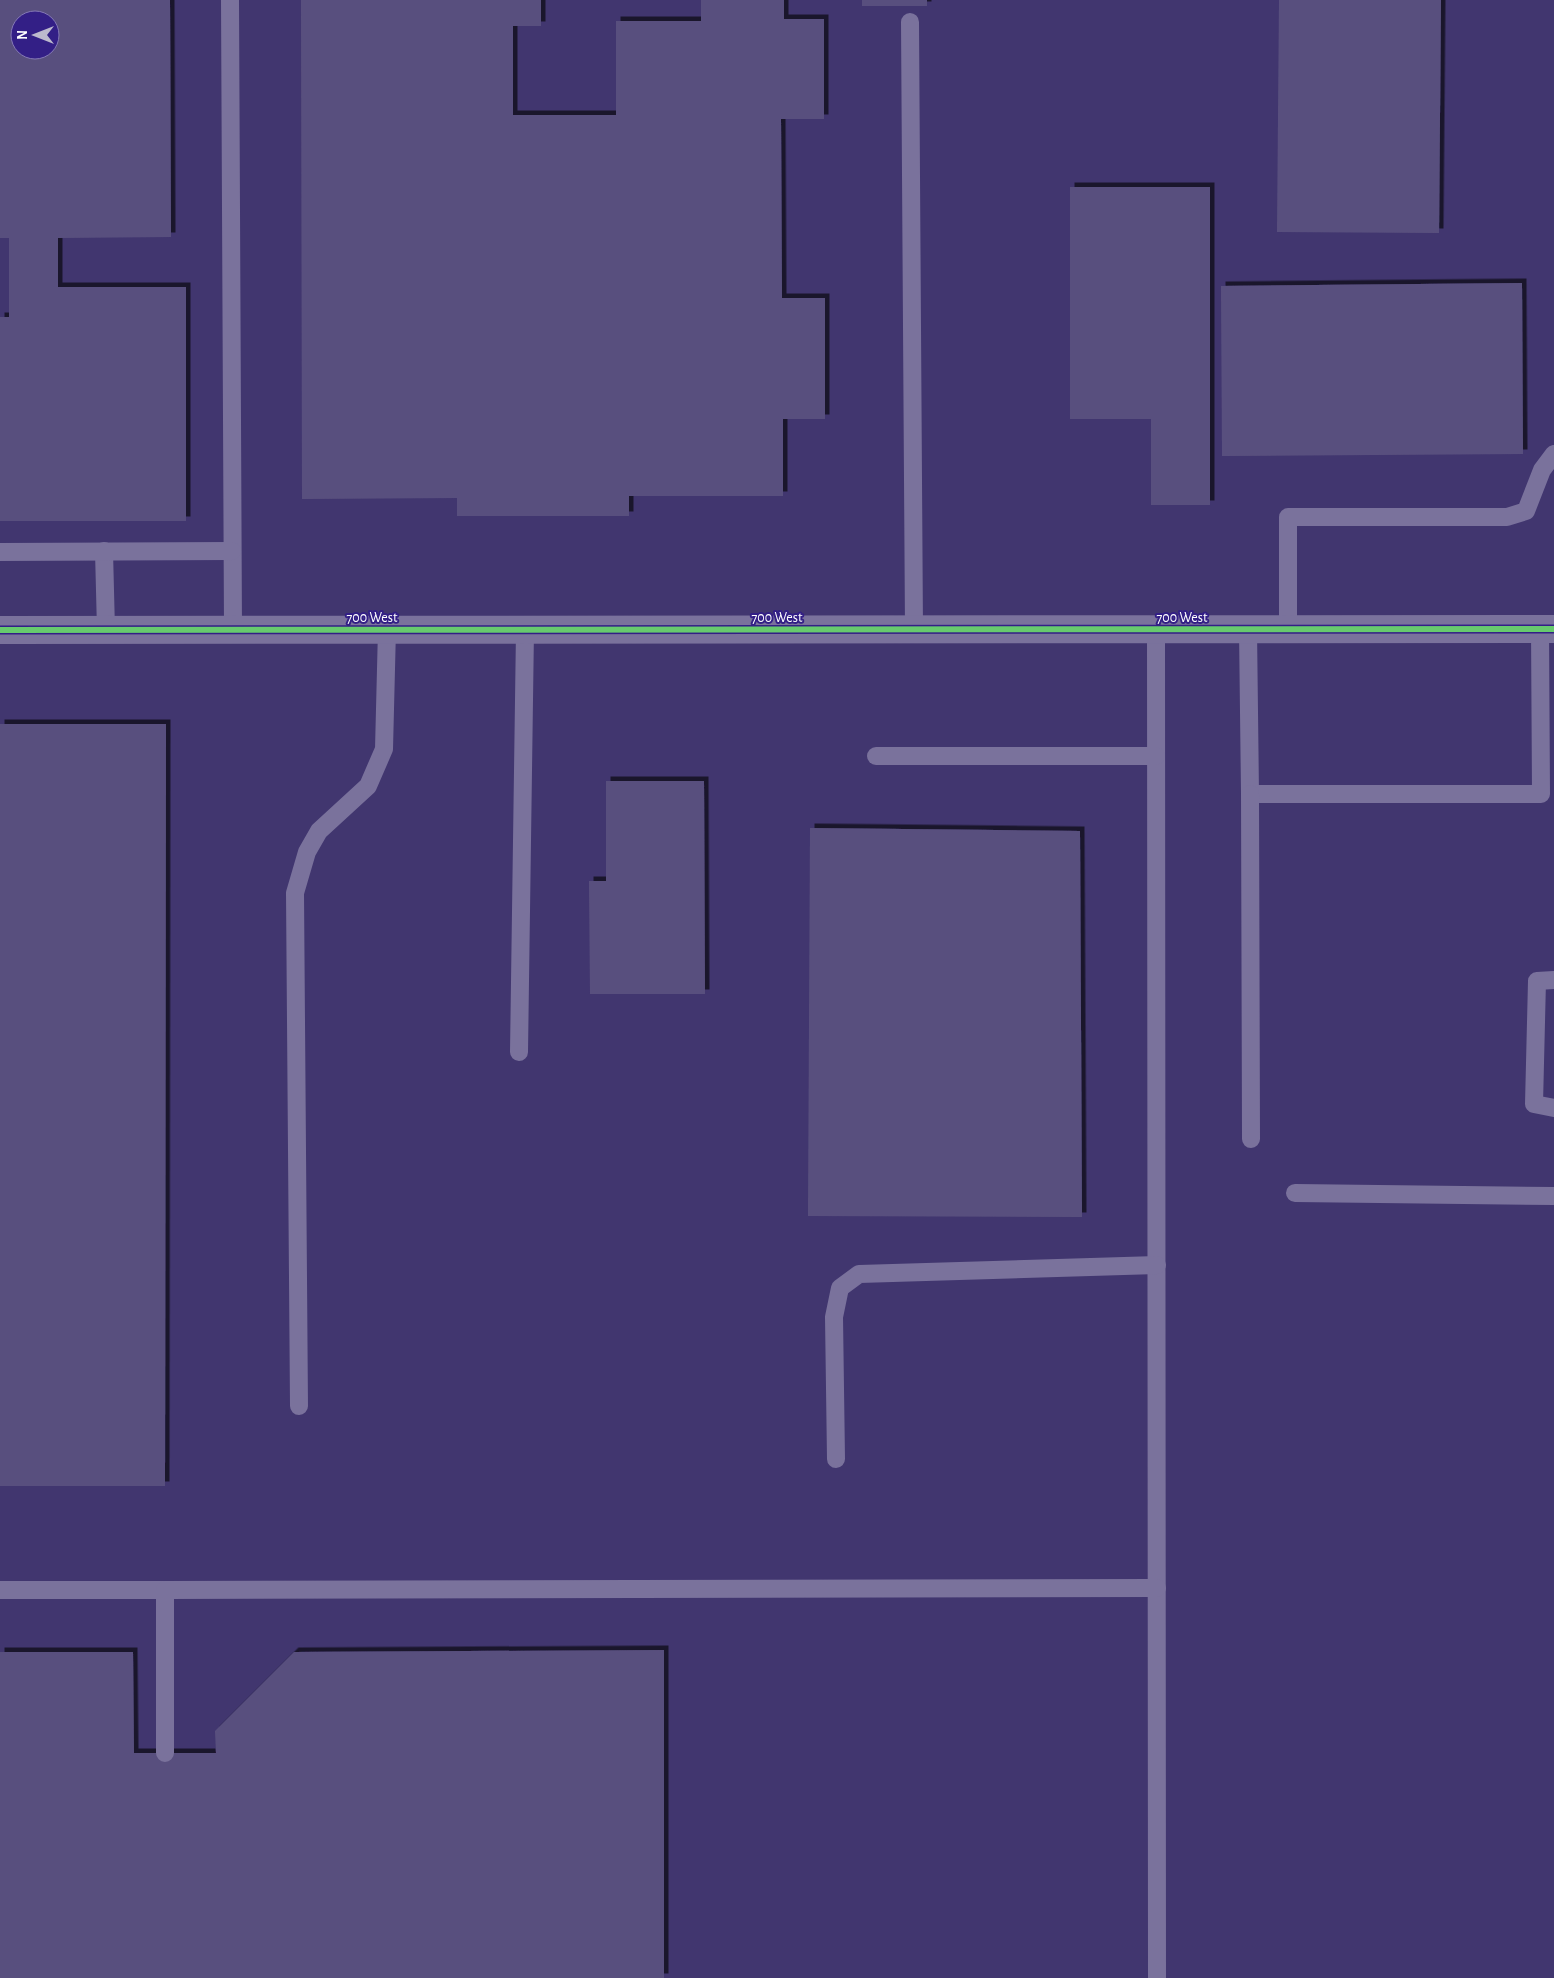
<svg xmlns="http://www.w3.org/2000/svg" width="1554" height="1978" viewBox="0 0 1554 1978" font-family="'Alegreya Sans',sans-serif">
<defs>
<filter id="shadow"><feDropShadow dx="4.5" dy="-4.5" stdDeviation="0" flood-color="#0009"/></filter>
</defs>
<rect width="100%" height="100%" fill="#41366f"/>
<g fill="#59507e" fill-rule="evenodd" filter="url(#shadow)">
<path d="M0,0h170l1,237 -113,1v49h128v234h-186v-204h9v-79h-9zM20,20h30v30h-30z"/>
<polygon points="301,0 541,0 541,26 513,26 513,115 616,115 616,21 701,21 701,0 784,0 784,19 824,19 824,119 781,119 782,298 825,298 825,419 783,419 783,496 629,496 629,516 457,516 457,498 302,499"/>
<rect x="862" y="0" width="65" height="6"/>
<polygon points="1279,0 1441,0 1439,233 1277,232"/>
<polygon points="1070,187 1210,187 1210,505 1151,505 1151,419 1070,419"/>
<polygon points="1522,283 1523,454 1222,456 1221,286"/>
<polygon points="0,724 166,724 165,1486 0,1486"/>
<polygon points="606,781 704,781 705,994 590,994 589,881 606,881"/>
<polygon points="810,828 1080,831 1082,1217 808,1216"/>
<polygon points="664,1650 664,1978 0,1978 0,1652 133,1652 134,1753 216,1753 215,1731 294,1652"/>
</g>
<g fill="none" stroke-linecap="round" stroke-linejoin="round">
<g stroke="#7a729c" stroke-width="18">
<polyline points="230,0 233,629"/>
<polyline points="910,22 914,630"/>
<polyline points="104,551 106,630"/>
<polyline points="0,552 232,551"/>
<polyline points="1156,629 1157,1978"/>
<polyline points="1248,629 1250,794 1541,794 1540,629"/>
<polyline points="1288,630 1288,517 1507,517 1526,511 1542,470 1554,454"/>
<polyline points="876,756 1156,756"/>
<polyline points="1250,794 1251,1139"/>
<polyline points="1554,980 1537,981 1534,1104 1554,1108"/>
<polyline points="519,1052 525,630"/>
<polyline points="1295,1193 1554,1196"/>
<polyline points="299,1406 295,893 307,852 319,831 368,786 384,749 387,629"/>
<polyline points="836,1459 834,1317 840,1288 859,1274 1157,1265"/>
<polyline points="0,1590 165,1590"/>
<polyline points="165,1753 165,1590 1157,1588"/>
</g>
<polyline stroke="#7a729c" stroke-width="28" points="0,630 1554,629"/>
<defs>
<polyline id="cycleway" points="0,630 1554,629"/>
</defs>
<use href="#cycleway" stroke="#331f86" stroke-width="9"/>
<use href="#cycleway" stroke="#67ca6e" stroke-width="6"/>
</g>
<g text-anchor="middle" stroke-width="4" stroke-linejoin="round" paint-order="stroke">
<g font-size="14" fill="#fff" stroke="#331f86">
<text x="372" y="622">700 West</text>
<text x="777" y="622">700 West</text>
<text x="1182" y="622">700 West</text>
</g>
</g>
<g transform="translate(35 35) rotate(270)"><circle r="24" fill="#331f86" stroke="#8579b6"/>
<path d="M0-4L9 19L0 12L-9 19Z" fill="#bcb9cd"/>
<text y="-8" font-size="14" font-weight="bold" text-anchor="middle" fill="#ffffff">N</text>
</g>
</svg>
